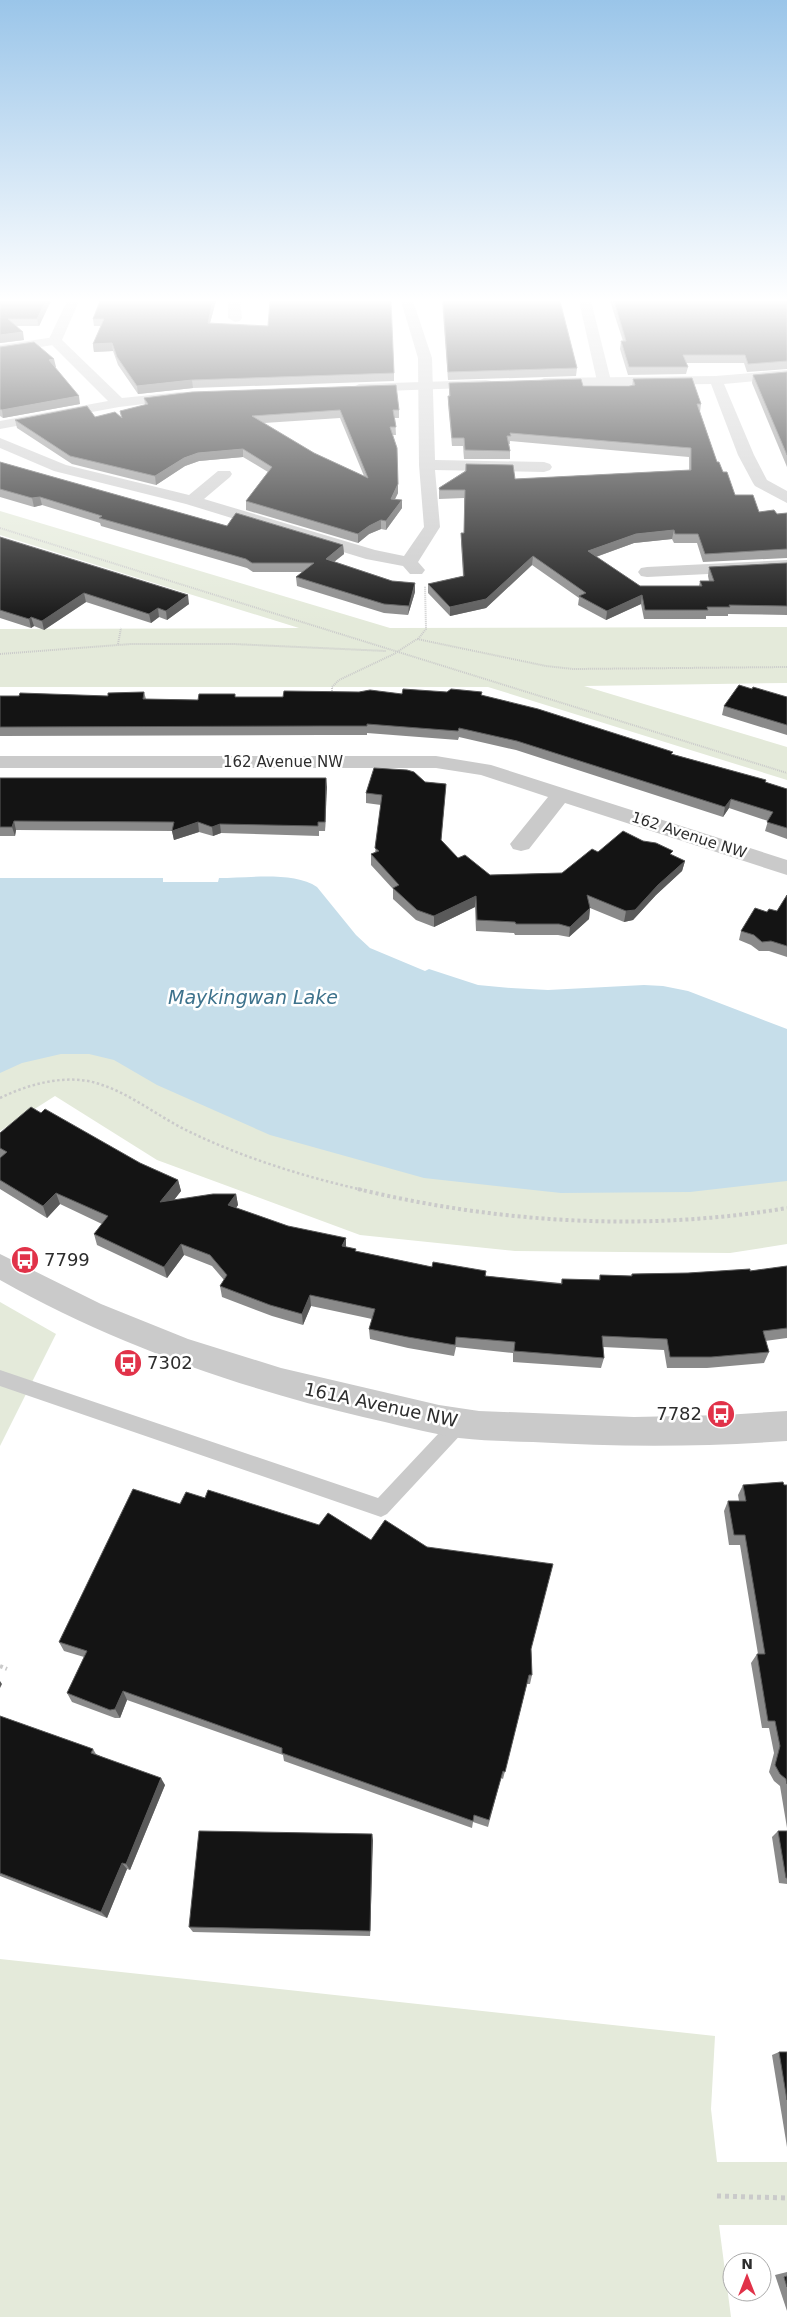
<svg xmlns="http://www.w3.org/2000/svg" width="787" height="2317" viewBox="0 0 787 2317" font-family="'DejaVu Sans',sans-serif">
<rect width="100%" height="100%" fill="#fff"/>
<g fill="#e4eada">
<polygon points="0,511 390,628 787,627 787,683 584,686 787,747 787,780 488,687 0,687 0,629 299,628 0,535"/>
<polygon points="72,1035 787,1129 787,1244 730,1253 515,1251 360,1235 157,1160 55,1096 0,1131 0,1046"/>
<polygon points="0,1302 56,1334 0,1446"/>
<polygon points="0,1959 715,2036 711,2109 717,2162 787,2162 787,2225 719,2225 731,2317 0,2317"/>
</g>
<path fill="#c6deea" d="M0,878h163v4h55l1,-4c28,0 75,-7 98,9l39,48 14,13 55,23 4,-2 49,16 33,3 37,2 96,-5 19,1 25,5 99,38v152l-97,11 -129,1 -137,-15 -154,-43 -113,-50 -43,-25 -25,-6h-28l-39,9 -22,10z"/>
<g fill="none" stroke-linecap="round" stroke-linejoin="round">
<g stroke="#cacaca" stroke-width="2" stroke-dasharray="1 1" stroke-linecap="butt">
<polyline points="0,528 787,773"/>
<polyline points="418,639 426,629 425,586"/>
<polyline points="118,644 121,628"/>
<polyline points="397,652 417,639 546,666 573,669 787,667"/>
<polyline points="0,654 131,644 233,644 386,651"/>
<polyline points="332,695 332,687 339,680 396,653"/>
</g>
<path stroke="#cacaca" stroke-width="2.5" stroke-dasharray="2.5 2.5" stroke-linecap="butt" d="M0,1098c27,-13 58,-22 88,-17 38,8 68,35 102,51 54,26 115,45 173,58"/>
<g stroke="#cacaca" stroke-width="4" stroke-dasharray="3 3" stroke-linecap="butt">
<path d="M358,1189c140,34 287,43 429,19"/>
<polyline points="0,1666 7,1669"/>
</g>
<polyline stroke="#cacaca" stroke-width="5" stroke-dasharray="4 4" stroke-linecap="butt" points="717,2196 787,2198"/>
<polygon fill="#cacaca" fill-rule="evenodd" points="0,1370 378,1498 454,1417 460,1415 466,1417 469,1423 466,1429 387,1514 381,1517 0,1386"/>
<g fill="#cacaca" fill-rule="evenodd">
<polygon points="228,301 240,301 242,318 240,321 235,322 228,318"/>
<polygon points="401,301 413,301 432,358 435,460 544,462 550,464 552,467 550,470 544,472 435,470 440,527 418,562 425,570 422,574 410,574 403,566 366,559 186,504 54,471 0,448 0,438 66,465 189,495 218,471 230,471 232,474 230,477 204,499 375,550 404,556 424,527 419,465 418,358"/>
<polygon points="579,301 591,301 611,381 609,384 604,385 597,381"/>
<polygon points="55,337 62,341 60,344 0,353 0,345"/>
<polygon points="787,560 787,570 647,577 641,576 638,572 641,568 647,567"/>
<polygon points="0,756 436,756 491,765 787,860 787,875 565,803 529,849 521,851 513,849 510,844 548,797 481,775 436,768 0,768"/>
</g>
<g fill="#cacaca" fill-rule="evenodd">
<polygon points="67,301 79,301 62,340 122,398 181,392 186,393 188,396 186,399 119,407 0,429 0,421 108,401 48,341"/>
<polygon points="787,370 787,378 724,384 754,455 767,480 787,491 787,503 755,486 753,483 738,455 711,384 544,386 537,382 544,378 716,376"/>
<polygon points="486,380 491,381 493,384 491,387 359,392 352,388 359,384"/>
<path d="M0,1254l101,50 87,35 93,29 158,37 40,6 155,6 91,-2 62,-4v30c-85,6 -169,6 -254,1 -25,-1 -49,-1 -74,-4 -32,-5 -64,-14 -96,-21 -127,-30 -249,-73 -363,-137z"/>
</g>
</g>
<g fill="#8a8a8a" fill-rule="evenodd">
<polygon points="0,301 51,301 39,326 17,326 24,340 0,343"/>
<polygon points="100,301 216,301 210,323 394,373 394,381 193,388 138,394 118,365 113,351 94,352 93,344 101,326 94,326 93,319"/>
<polygon points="442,301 560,301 577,368 576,376 448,380"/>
<polygon points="610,301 787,301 787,369 747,372 744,363 686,363 688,367 686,374 628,375 620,349 621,341 623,341"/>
<polygon points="0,347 56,367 54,367 80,404 3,418 0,416"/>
<polygon points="787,372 787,467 752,383 753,375"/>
<polygon points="633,379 701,404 700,412 717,462 735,495 759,512 777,514 787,513 787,558 703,562 697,543 674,543 672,539 634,543 596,557 640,586 699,586 700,581 709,581 708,576 709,567 787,563 787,615 728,614 728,616 706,616 706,619 644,619 641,604 606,620 578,605 579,598 532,565 486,608 450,616 428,593 428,584 463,576 461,541 461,533 464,533 464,498 439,499 439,488 465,471 466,464 515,479 689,470 689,457 510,441 510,444 509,444 510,451 510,459 464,459 463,446 452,446 448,404 448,396 449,396 449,383 583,386 632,386"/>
<path d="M144,398l255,12v8h-4l1,17h-4l6,58 -3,6 7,9 -16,22 -5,-1 -12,5 -11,9 -112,-33v-9l22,-29 -25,-15 -44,4 -14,5 -29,19 -84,-21 -55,-36 -2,-8 80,-3h26l-1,-6 25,-6zM340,418l24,58 -50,-23 -50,-30z"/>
<polygon points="0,462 227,526 343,545 344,554 334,562 392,581 415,583 415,592 408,615 384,613 297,586 296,577 303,572 253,572 247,568 101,526 100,523 42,505 34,507 0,497"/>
<polygon points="0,537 189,604 167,620 159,617 151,623 86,602 44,630 34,626 31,628 0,618"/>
<polygon points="752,689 787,697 787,735 722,715 724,706"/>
<polygon points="144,692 146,699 198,700 235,697 283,697 402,694 481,695 672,754 766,780 765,782 787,789 787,839 765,831 768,821 729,808 723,817 516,750 459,737 458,740 367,733 367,735 321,735 0,736 0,696 108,696"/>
<polygon points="0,778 326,778 325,831 319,831 319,836 221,833 213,836 199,832 174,840 172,831 16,830 15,836 0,836"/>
<polygon points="425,782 446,784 441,840 458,858 490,875 562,873 598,852 672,855 685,861 682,871 656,895 633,920 624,922 590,908 589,919 569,937 558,935 515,935 514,933 476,931 475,907 434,927 416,920 393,899 393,889 371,865 371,854 375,853 381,805 366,803 366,793"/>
<polygon points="787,895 787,957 769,951 759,951 751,945 739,940 741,931 767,912 777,911"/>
<polygon points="41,1113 140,1163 178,1180 181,1191 174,1200 236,1194 238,1205 236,1208 346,1247 356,1251 432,1267 486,1271 486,1276 561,1283 562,1279 599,1280 600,1275 631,1276 632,1274 688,1273 750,1271 787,1266 787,1338 765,1341 769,1352 764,1363 707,1368 667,1368 664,1350 603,1347 604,1358 601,1368 513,1362 513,1353 456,1347 454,1356 408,1348 370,1339 369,1329 372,1319 311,1306 303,1325 272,1316 222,1297 220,1286 224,1280 212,1266 184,1255 167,1278 97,1245 94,1234 102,1224 60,1204 47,1218 0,1189 0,1158 1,1157 0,1157 0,1133"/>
<polygon points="743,1485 787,1485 787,1828 780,1786 774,1781 769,1772 774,1753 769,1728 762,1728 751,1663 757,1654 758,1654 740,1545 729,1545 724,1511 728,1501 739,1501 738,1495"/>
<polygon points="59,1642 531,1649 532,1675 530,1684 527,1684 503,1779 501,1778 488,1827 473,1822 472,1828 284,1761 283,1755 127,1700 120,1718 115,1718 72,1702 67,1693 84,1657 64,1651"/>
<polygon points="0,1716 93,1749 96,1754 165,1785 130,1870 127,1869 107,1918 0,1876"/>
<polygon points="778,1831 787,1831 787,1884 779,1883 772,1837"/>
<polygon points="372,1834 370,1936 193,1932 189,1927"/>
<polygon points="779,2052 787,2052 787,2147 772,2055"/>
<polygon points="787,2272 787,2311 775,2275"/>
</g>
<g fill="#5a5a5a">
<polygon points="46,301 51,301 39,326 37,319"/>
<polygon points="213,301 216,301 208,330 208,323"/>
<polygon points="23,332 24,340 0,343 0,335"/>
<polygon points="112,343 113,351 94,352 93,344"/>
<polygon points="54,359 56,367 50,368 49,360"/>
<polygon points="192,380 193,388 138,394 137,386"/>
<polygon points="79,396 80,404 3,418 2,410"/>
<polygon points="243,449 243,457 199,461 185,466 156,485 155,476 184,458 198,453"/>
<polygon points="398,484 398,493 391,507 391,499"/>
<polygon points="40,497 42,505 34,507 32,498"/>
<polygon points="402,500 402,508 386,530 386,521"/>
<polygon points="381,520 381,529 369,534 358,543 358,534 369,526"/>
<polygon points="674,530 672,539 634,543 587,560 588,551 636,534"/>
<polygon points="343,545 344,554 326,568 326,559"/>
<polygon points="533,556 532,565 486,608 450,616 450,607"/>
<polygon points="415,583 415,592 408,615 409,606"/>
<polygon points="84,593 86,602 44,630 42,621"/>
<polygon points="188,595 189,604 167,620 166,611"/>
<polygon points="642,595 641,604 606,620 607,611"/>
<polygon points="158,608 159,617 151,623 149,614"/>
<polygon points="31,617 34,626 31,628 29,619"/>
<polygon points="326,778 327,787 325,831 325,822"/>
<polygon points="731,799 729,808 723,817 725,807"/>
<polygon points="14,821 16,830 15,836 12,827"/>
<polygon points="198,822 199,832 174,840 172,831"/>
<polygon points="220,824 221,833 213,836 212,827"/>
<polygon points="685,861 682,871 656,895 633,920 624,922 626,911"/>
<polygon points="476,896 475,907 434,927 434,916"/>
<polygon points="590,908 589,919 569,937 570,927"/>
<polygon points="178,1180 181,1191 163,1214 160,1202"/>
<polygon points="56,1193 60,1204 47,1218 43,1206"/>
<polygon points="236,1194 238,1205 230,1216 228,1205"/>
<polygon points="346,1238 346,1249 342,1246"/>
<polygon points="181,1244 184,1255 167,1278 164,1267"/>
<polygon points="310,1295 311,1306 303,1325 302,1314"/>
<polygon points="0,1681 2,1684 0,1688"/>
<polygon points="123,1691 127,1700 120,1718 115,1709"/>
<polygon points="161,1778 165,1785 130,1870 126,1864"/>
<polygon points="372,1834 373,1840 370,1936 370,1931"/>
<polygon points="122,1863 127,1869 107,1918 101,1912"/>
</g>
<g fill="#141414" stroke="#5a5a5a" fill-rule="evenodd">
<polygon points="0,301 46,301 37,319 8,319 23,332 0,335"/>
<polygon points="100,301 213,301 208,323 268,326 270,301 391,301 394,373 192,380 137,386 117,357 112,343 93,344 104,319 93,319"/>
<polygon points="443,301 560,301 577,368 448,372"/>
<polygon points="614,301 787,301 787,361 748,364 745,355 683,355 688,367 629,367 621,341 626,341"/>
<polygon points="34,342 54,359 49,360 79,396 2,410 0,409 0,347"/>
<polygon points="787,372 787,455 753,375"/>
<polygon points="692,378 701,404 697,404 717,462 719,462 723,472 727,472 735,495 753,495 759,512 774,510 777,514 787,513 787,549 705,554 698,534 675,534 674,530 636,534 588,551 640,586 702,586 700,581 714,581 709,567 787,563 787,606 729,605 730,607 707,607 708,610 645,610 642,595 607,611 579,596 586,593 533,556 486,599 450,607 428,584 464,576 461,533 464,533 465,490 440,490 439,488 466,471 466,464 513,465 515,479 691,470 691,448 510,433 511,436 507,436 510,451 465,450 464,438 452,438 448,396 450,396 449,383 581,379 583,386 629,386 635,385 633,379"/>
<path d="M396,385l3,25h-6l3,17h-6l7,21 1,36 -7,15 11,1 -16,21 -5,-1 -12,6 -11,8 -112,-33 26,-34 -29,-18 -45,4 -14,5 -29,18 -85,-20 -55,-36 72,-14 8,11 20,-5 7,6 -2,-7 28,-7 -4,-6 48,-6zM340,410l28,68 -54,-25 -62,-37z"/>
<polygon points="0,462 227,526 236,513 343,545 326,559 392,581 415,583 409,606 384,604 296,577 314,563 252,563 246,559 99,518 102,516 40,497 32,498 0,489"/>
<polygon points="0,537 188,595 166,611 158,608 149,614 84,593 42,621 31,617 29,619 0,610"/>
<polygon points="739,685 752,689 753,687 787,697 787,725 724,706"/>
<polygon points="403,689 447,692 451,689 482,692 481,695 538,709 673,752 671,754 766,780 765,782 787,789 787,828 767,822 773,812 731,799 725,807 517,741 459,728 458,731 367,724 367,726 320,726 0,727 0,696 19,696 20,693 108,696 108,693 144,692 143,699 198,700 199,694 235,694 235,697 283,697 284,691 359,692 370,690 402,694"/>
<polygon points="374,768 407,770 414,772 425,782 446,784 441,840 458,858 465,855 490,875 562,873 592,849 598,852 623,831 643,841 656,843 673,851 670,854 685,861 658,885 635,910 626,911 587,895 590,908 570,927 559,924 516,924 515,922 477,920 476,896 434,916 417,910 393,888 399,885 371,854 379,851 375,848 382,795 366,793"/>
<polygon points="0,778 326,778 325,822 318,822 318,826 220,824 212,827 198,822 172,831 174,822 14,821 12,827 0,827"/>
<polygon points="787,895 787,946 771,941 762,942 754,935 741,931 755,908 767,912 769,909 777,911"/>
<polygon points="31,1107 41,1113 45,1109 140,1163 178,1180 160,1202 213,1194 236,1194 228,1205 288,1226 346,1238 342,1246 356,1249 355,1251 432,1267 433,1262 486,1271 485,1276 562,1284 562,1279 600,1280 600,1275 632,1276 632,1274 688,1273 750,1269 750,1271 787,1266 787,1328 763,1331 769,1352 711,1357 670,1357 667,1339 602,1336 604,1358 514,1351 515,1342 456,1337 455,1345 408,1337 369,1329 375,1309 310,1295 302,1314 270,1305 220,1286 227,1275 210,1255 181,1244 164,1267 94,1234 108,1216 56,1193 43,1206 0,1180 0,1158 7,1152 0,1148 0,1133"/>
<polygon points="783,1482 784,1485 787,1485 787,1784 786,1779 780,1774 775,1765 780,1746 775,1721 768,1721 757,1654 765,1654 745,1535 734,1535 728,1501 746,1501 743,1485"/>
<polygon points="133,1489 180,1504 186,1492 205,1498 208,1490 319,1525 328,1513 371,1540 385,1520 427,1547 553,1564 531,1649 532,1675 529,1675 505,1772 503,1771 489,1820 474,1815 473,1821 282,1753 282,1748 123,1691 115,1709 110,1710 67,1693 87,1651 59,1642"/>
<polygon points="0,1716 93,1749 91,1753 161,1778 126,1864 122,1863 101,1912 0,1873"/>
<polygon points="199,1831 372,1834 370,1931 189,1927"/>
<polygon points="778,1831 787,1831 787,1878 786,1878"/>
<polygon points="779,2052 787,2052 787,2100"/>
<polygon points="787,2276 787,2287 784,2277"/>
</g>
<linearGradient id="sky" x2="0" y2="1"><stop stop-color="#9ac5e9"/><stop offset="0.48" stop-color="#fff"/><stop offset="1" stop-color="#fff" stop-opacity="0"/></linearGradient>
<rect width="787" height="626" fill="url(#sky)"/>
<defs>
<symbol id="bus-disc" viewBox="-11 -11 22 22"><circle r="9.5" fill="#e13249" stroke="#fff"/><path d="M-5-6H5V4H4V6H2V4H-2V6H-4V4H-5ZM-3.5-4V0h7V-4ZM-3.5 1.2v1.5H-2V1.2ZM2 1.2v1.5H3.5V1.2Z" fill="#fff"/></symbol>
</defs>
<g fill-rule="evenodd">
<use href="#bus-disc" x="9" y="1244" width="32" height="32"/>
<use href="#bus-disc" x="112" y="1347" width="32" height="32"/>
<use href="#bus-disc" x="705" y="1398" width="32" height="32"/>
</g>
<g text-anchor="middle" stroke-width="5" stroke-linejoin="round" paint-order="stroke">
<g font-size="15" fill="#2d2d2d" stroke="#fff">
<text x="283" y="767">162 Avenue NW</text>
<text transform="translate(689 835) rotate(18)" y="5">162 Avenue NW</text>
</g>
<g font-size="18" fill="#2d2d2d" stroke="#fff" text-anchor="start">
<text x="44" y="1266">7799</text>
<text x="147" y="1369">7302</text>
<text x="702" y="1420" text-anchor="end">7782</text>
</g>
<g font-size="18" fill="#2d2d2d" stroke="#fff">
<text transform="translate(381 1405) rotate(12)" y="6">161A Avenue NW</text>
</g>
<g font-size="19" font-style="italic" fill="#3d728c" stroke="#fff">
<text x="253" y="1004">Maykingwan Lake</text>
</g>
</g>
<g transform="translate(747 2277)"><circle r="24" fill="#ffffff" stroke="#ababab"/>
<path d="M0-4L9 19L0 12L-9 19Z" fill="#e13249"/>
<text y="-8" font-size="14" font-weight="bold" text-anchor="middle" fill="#2d2d2d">N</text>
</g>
</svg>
